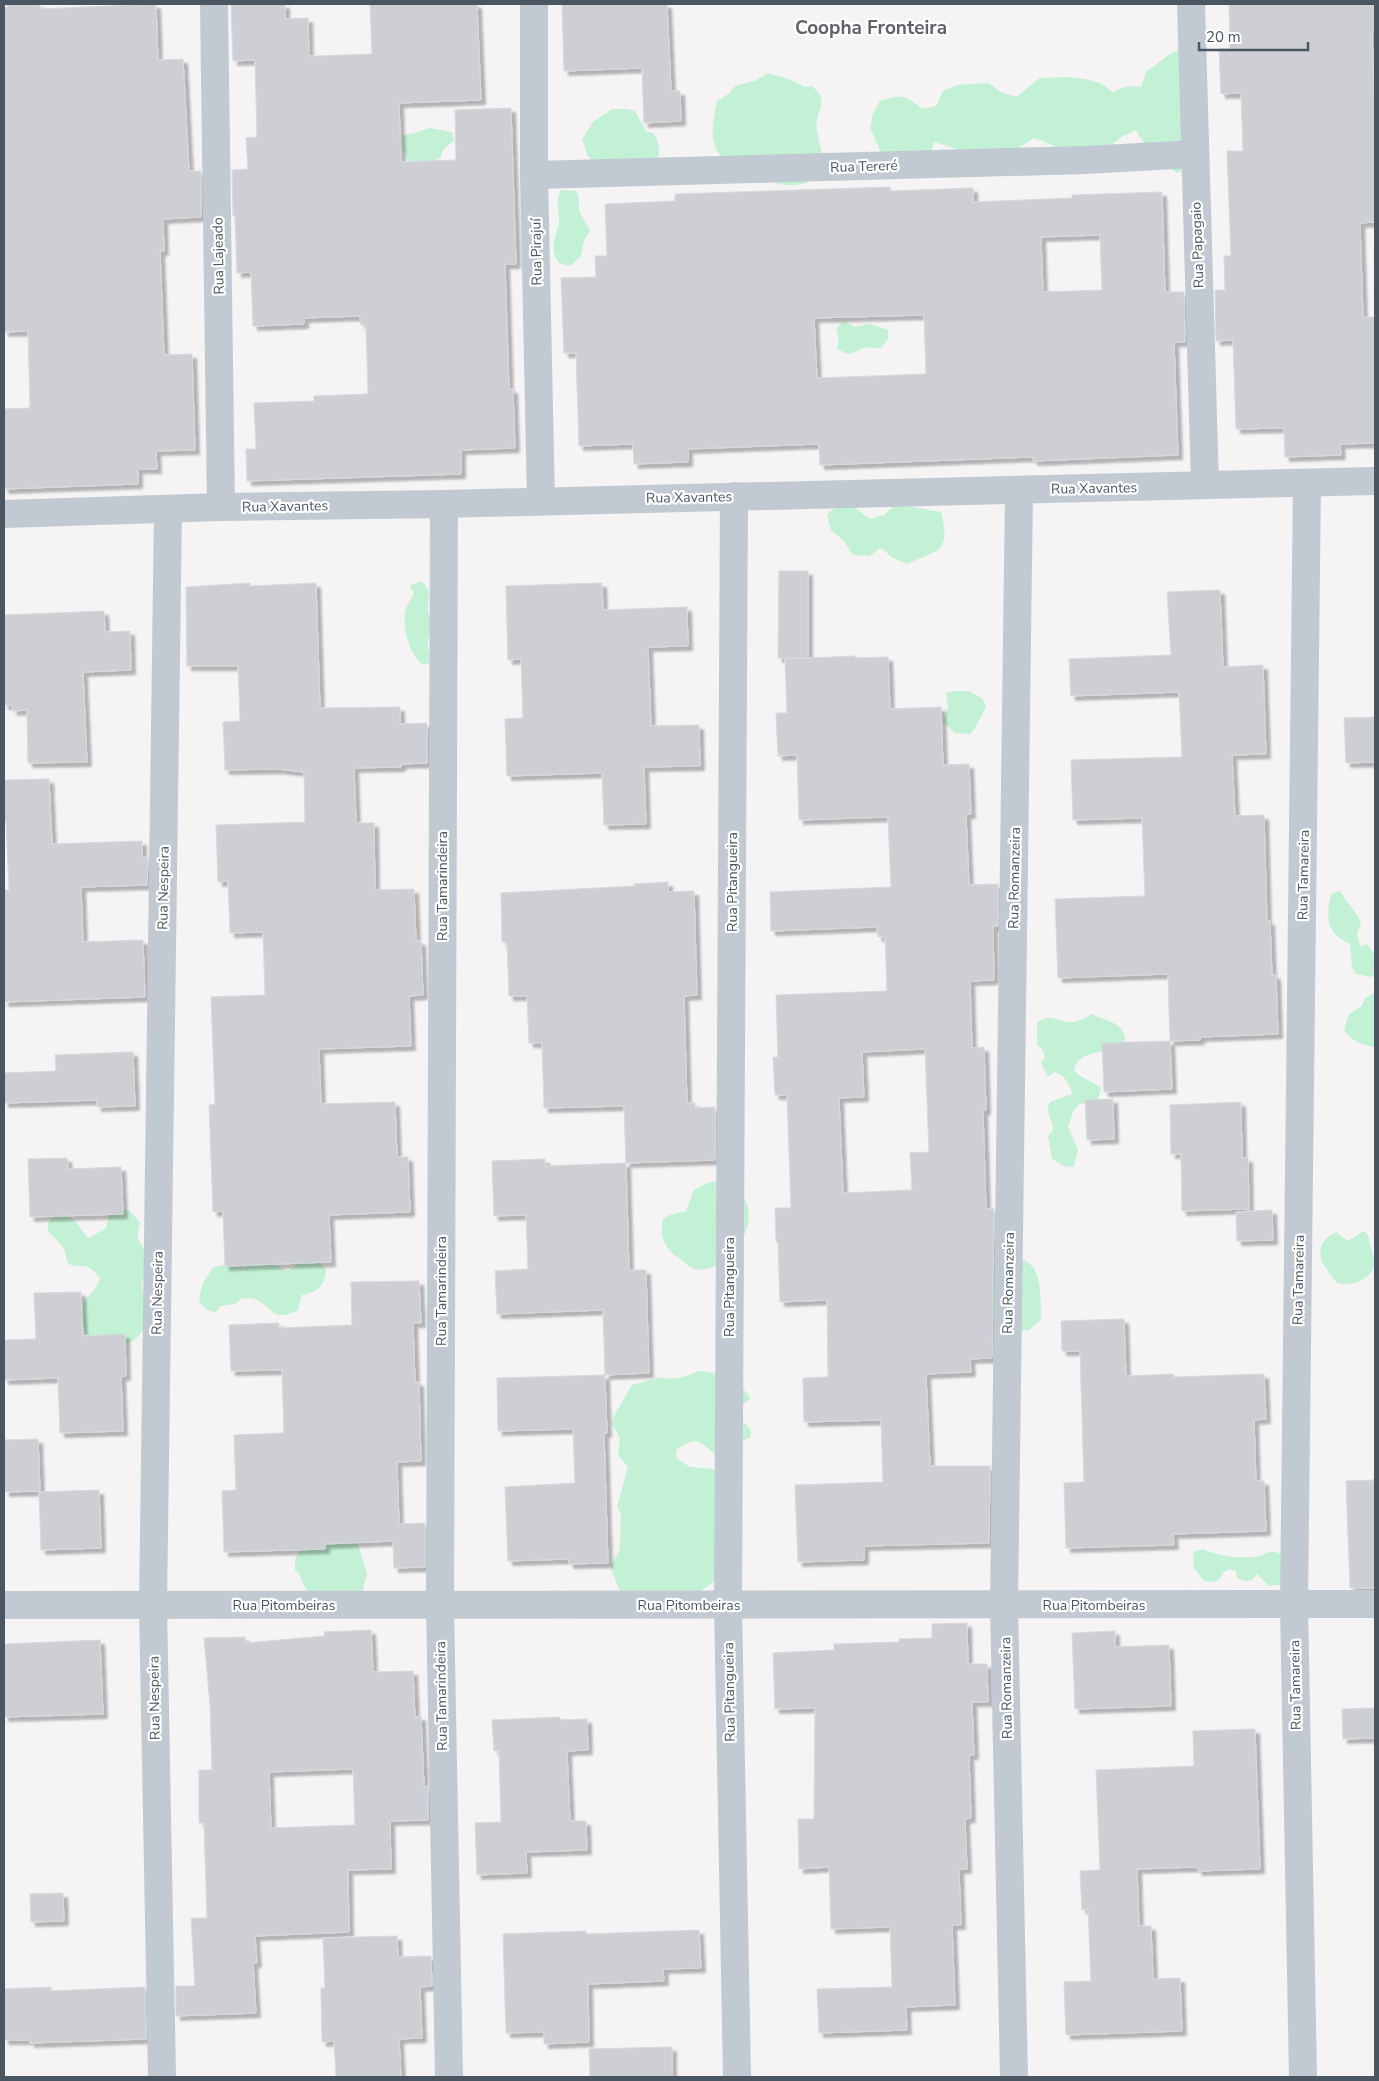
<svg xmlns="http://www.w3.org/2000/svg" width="1379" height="2081" viewBox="0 0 1379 2081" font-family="'Nunito Sans',sans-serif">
<defs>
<filter id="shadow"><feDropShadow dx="4.5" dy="4.5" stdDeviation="1" flood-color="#0004"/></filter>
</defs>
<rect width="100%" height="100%" fill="#f5f3f3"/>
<g fill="#c3f1d5">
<path d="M1184,48l25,92c-8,16 -16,25 -32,33 -17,-13 -31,-24 -41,-43l-13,6 -13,10 -48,3 -28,-11 -27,17 -44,-4 -29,-9 -4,15 -41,13 -19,-42 3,-15 7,-12c20,-7 26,-6 42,8l14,-3 7,-15 14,-6 31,-2 13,9 15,5 24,-19 29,-1 16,2 15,4 13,9 14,-6 14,1 5,-15 24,-18z"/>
<path d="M768,73l23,7 14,7 7,-1c20,17 1,26 5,45 2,11 5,21 7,32 -4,6 -9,14 -15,18 -25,15 -67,-13 -88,-25 -14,-15 -7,-36 -4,-55l13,-8 4,-6 7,-3 14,-3z"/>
<path d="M612,109h15l8,2 11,20 7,2c6,8 10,21 1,29 -7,6 -38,14 -48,17l-19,-25 -5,-15 11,-17z"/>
<polygon points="429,128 452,132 454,140 443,150 440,158 414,172 403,151 403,135 415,133"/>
<path d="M561,190l16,1 2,8v12l11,20 -6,9 -3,16 -11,10 -11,-3c-11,-14 -2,-27 0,-42 1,-12 -5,-17 2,-31z"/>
<path d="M845,322l10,5 15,-3 18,6v9l-7,9c-5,1 -12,-2 -17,0 -14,5 -13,10 -27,0l2,-9 -3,-9 5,-7z"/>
<path d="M845,501l25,18 14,-4 12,-11 45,8c10,42 -2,37 -34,52l-14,-6 -12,-10 -12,8 -16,-1 -10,-15 -12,-10 -4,-16z"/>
<path d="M420,581c14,8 7,18 8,32 11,14 -1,20 0,32 0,6 3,10 3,17l-7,3c-14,-9 -21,-34 -19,-51 0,-8 7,-13 9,-22l-5,-6z"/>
<polygon points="954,691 969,691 983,699 986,707 975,728 970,734 955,733 943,722 948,708 946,693"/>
<path d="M1340,891l19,27 2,7 -4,7 3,15 7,-3 8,11v19l-4,3 -15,-3 -4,-7 -2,-23c-24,-10 -25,-29 -18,-51z"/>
<path d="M1375,992v55c-12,-2 -24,-6 -31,-17l5,-16 13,-8 3,-8z"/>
<path d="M1092,1014c15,8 33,8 33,27 -14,16 -45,5 -51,29l6,6 21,11c-2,20 -10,12 -22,18 -7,4 -8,15 -11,22l10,23 -4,16 -8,1 -14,-8 -4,-23 5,-6c0,-12 -9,-16 -3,-28l22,-8c-2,-10 -7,-18 -17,-22l-7,5 -7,-14 4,-6 -2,-7 -6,-6v-21c13,-11 20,-1 31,-1 9,1 16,-4 24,-8z"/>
<path d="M725,1179c9,6 21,18 23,29 7,26 -26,67 -53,61 -7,-2 -13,-10 -19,-13 -12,-8 -17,-23 -13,-37l7,-4 16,-4 8,-21 14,-7z"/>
<path d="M123,1209l7,2 10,11c-1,5 -3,11 -2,15 2,7 8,14 9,21 1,10 -4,18 -5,26 0,16 9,27 1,45 -11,26 -60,17 -63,-8 -2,-23 16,-25 20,-43 -16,-19 -14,-8 -32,-14l-4,-16 -16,-17v-8c19,-24 28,3 41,15l17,-10 3,-13 6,-5z"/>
<path d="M1364,1231c6,5 5,9 7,17 1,5 4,10 3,15 -1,17 -23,24 -37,20 -15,-18 -28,-37 -1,-51l12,9z"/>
<path d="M1017,1258c27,4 23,39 24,61l-12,11 -8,1 -22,-9 -6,-5 -4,-6 -1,-38 7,-9z"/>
<path d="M259,1260l16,4 12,7 7,-4 3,-6c13,-1 21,-3 29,9 -2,17 -7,21 -24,25l-4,15c-26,13 -23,-1 -41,-10 -5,-2 -11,-2 -16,-1l-6,5 -15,2 -4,6c-9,-1 -13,-4 -17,-12l3,-15 11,-18 12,-2 20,3 6,-6z"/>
<path d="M698,1371c19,0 45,10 52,28l-6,5 -7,3 -7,13 15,3 5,6 1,8 -35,18c-17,-14 -19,-20 -40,-5v8l14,9 23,2 7,3 6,58 -11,10 4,14 -2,26 -26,17 -67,-2 -5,-6 -9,-23 9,-14 1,-7 1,-31 -4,-7 11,-40 -10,-12 2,-17 -8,-14 2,-8 18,-31 29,-8 8,2 15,-2z"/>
<polygon points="357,1540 367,1574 362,1593 309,1596 298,1572 295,1570 295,1560 303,1543"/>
<path d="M1203,1549c18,8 32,9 51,8 14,-1 12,-10 30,-2v29l-15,2 -12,-12 -5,6 -7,1 -8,-3 -1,-7 -7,-2 -6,4 -4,7 -7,2 -8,-1 -10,-13 -1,-16z"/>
</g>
<g fill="#cdcfd5" stroke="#d7d9de" fill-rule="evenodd" filter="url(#shadow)">
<polygon points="7,4 40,4 40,9 156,4 158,60 183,59 189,171 201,171 201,217 163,219 164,251 160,251 164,355 192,354 195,450 156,451 157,469 138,469 138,484 4,489 4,409 30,408 28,331 4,332 4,8 7,7"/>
<polygon points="231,4 285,4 285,19 308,18 309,56 317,56 372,54 370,4 477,4 481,100 399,103 401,162 456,160 455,110 511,108 516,264 505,264 509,389 513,389 515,448 461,450 461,474 247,481 246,449 256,449 254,403 314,401 314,396 368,394 366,325 361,325 360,316 304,318 304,324 253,326 251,272 237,273 235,216 233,216 232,170 248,169 246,138 257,137 255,60 233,61"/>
<polygon points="562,4 667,4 671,91 680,91 681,121 644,123 642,68 564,71"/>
<polygon points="1229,4 1375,4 1375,32 1372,32 1375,120 1375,222 1360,223 1363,317 1375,317 1375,443 1340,444 1341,455 1285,457 1284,428 1236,429 1233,340 1216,341 1215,290 1225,290 1224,256 1231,256 1227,151 1243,151 1241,93 1221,94 1219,49 1230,49"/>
<path d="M890,187l1,4 82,-3v14l99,-4v-3l90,-3 3,100h19l1,50h-11l4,113 -145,6v-4l-213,8 -1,-21 -131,5v13l-54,2 -1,-20 -54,2 -3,-93h-12l-3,-75 35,-1 -1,-21h12l-2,-52 70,-3v-7zM1100,235l2,55 -59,2 -2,-55zM924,315l2,59 -109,4 -3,-60z"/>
<polygon points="779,571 808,571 808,658 778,658"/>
<polygon points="250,583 250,586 316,583 320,708 400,707 400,724 427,723 427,763 401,764 401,767 354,768 356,823 374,823 375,890 414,889 416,941 421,941 423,995 409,996 411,1046 319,1049 321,1104 395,1102 397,1157 408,1157 410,1212 329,1215 331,1262 225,1266 223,1211 213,1212 209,1105 215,1104 211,997 265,995 263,932 230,933 228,881 218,882 216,825 305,822 304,772 277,769 225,770 223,722 240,721 238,666 187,666 186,587"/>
<polygon points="602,583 603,610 687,607 688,646 648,647 651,726 699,725 700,766 644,767 646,824 604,825 602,773 507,776 505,719 523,718 521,659 508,660 506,586"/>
<polygon points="1220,590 1223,667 1263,665 1266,754 1232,755 1235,816 1264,815 1267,921 1270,921 1272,975 1276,975 1278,1034 1200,1037 1200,1040 1170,1041 1168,974 1058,978 1055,899 1145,896 1142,818 1073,820 1071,760 1182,757 1179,692 1071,696 1069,659 1171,655 1167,592"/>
<polygon points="104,611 105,632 130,631 131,670 83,672 87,762 28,763 27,710 13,711 12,705 4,705 4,615"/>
<path d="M855,656v2l33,-1 2,52 51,-2 2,58 26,-1 2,50h-5l3,71 29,-1v42h-5l1,54 -24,1 2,67 12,-1 2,63 -3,1 3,98h8l-2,149 -22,1 1,13 -45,2 4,92h60l-1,77 -125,3v14l-66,2 -3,-77 88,-3 -2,-62 -77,2 -1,-44 25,-1 -1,-77 -47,2 -2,-60h-2l-1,-34h16l-4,-113h-12l-2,-38h5l-2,-62 111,-4 -2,-54h-7l-1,-10 -106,4 -1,-39 121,-5 -3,-70 -89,3 -2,-65 -19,1 -2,-43h11l-2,-54zM925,1049l4,103 -19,1 2,37 -69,3 -4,-95 25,-1 -2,-45z"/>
<polygon points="1375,717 1375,762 1346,763 1344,718"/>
<polygon points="49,779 52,844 142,841 142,857 148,857 147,885 81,887 83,942 143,940 145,997 4,1002 4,890 9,890 6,821 4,821 4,780"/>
<polygon points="668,882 668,892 694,891 697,995 684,996 687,1103 695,1103 695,1108 715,1107 715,1160 626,1163 624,1106 544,1108 542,1043 529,1043 527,996 509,996 507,942 502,942 501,893 635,886 634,884"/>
<polygon points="1170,1041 1172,1089 1104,1092 1102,1043"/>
<polygon points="133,1052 135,1106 97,1107 97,1100 4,1103 4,1073 56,1071 55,1055"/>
<polygon points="1113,1099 1114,1139 1087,1140 1085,1100"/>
<polygon points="1241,1102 1242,1158 1248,1158 1249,1209 1182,1211 1181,1154 1171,1154 1170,1105"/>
<polygon points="67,1158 68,1169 121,1167 123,1214 30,1217 28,1159"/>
<polygon points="545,1159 545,1166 626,1163 629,1270 646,1270 649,1373 605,1375 603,1310 497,1314 495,1271 528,1269 526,1215 494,1216 492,1161"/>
<polygon points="1272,1210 1273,1240 1237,1241 1236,1212"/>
<polygon points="419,1281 421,1323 413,1323 415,1382 419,1382 421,1461 397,1462 399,1524 425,1523 425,1567 394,1568 393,1541 325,1544 325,1549 224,1552 222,1491 236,1490 234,1435 284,1433 282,1370 231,1371 229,1325 279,1323 279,1328 352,1325 351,1282"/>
<polygon points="81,1292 83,1336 125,1334 126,1376 121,1376 123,1431 60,1433 58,1378 4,1380 4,1340 36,1339 34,1293"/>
<polygon points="1124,1319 1126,1376 1174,1374 1174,1377 1264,1374 1266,1419 1254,1420 1256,1481 1264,1481 1266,1531 1173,1534 1174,1545 1066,1548 1064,1483 1084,1482 1080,1351 1062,1351 1061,1321"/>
<polygon points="605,1375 607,1433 604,1433 608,1563 569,1564 569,1559 508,1561 505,1487 575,1483 573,1429 498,1431 497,1378"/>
<polygon points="38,1439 40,1491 5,1492 4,1440"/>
<polygon points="1375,1480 1375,1588 1350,1588 1346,1481"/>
<polygon points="99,1490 101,1548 41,1550 39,1492"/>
<polygon points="967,1623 968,1664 987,1664 988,1702 972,1702 974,1755 969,1755 971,1818 965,1819 967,1869 959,1869 961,1925 952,1925 955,2005 906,2007 907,2030 819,2033 817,1989 892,1987 890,1927 831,1929 829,1867 799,1869 798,1819 814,1819 815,1708 775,1709 773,1653 834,1650 834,1644 899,1642 899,1639 932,1638 932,1624"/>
<path d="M371,1630l2,42 40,-1 2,46 6,-1 3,71 4,-1v34l-38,1 1,48 -43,1 1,62 -94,4 2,27h-4l3,50 -80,3v-30h19l-4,-68h16l-3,-95h-5v-53h13l-2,-65 -6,-67 41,-1v6l80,-7 -1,-4zM353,1769l2,56 -84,3 -2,-56z"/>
<polygon points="1115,1631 1115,1647 1169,1645 1171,1706 1075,1709 1072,1633"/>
<polygon points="100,1640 103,1714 4,1717 4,1644"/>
<polygon points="1375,1708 1375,1738 1343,1739 1342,1709"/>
<polygon points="560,1717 560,1720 587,1719 588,1750 567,1751 570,1821 586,1821 587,1850 526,1852 527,1873 477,1875 475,1823 501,1822 499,1750 494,1751 492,1720"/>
<polygon points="1255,1729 1260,1869 1198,1871 1197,1867 1137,1869 1139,1926 1151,1926 1153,1979 1180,1978 1182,2031 1066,2035 1064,1982 1091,1981 1088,1909 1082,1910 1080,1871 1100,1870 1096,1770 1194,1766 1193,1731"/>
<polygon points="63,1893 64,1921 31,1922 30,1894"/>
<polygon points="699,1930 701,1968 663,1969 664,1981 588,1984 589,2042 544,2044 544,2032 506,2033 503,1934 586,1931 586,1934"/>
<polygon points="397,1936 398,1957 431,1956 432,1986 420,1987 422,2038 399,2039 401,2077 336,2077 334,2041 322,2042 321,1988 325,1988 323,1938"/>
<polygon points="51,1987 51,1991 145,1987 146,2039 30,2043 30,2040 4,2040 4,1989"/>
<polygon points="672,2047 672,2077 590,2077 589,2049"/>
</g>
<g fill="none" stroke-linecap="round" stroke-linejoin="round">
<g stroke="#c1cad2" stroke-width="28">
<polyline points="214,4 221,507"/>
<polyline points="534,4 534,175 541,501"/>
<polyline points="1191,4 1205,485"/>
<polyline points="534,175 1085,160 1194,154"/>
<polyline points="734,496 728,1605 737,2077"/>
<polyline points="444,504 440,1605 449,2077"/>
<polyline points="4,514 221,507 444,504 1375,481"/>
<polyline points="4,1605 1375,1604"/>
<polyline points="162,2077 153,1606 168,509"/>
<polyline points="1014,2077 1004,1605 1019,490"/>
<polyline points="1303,2077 1294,1604 1307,483"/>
</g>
</g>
<g text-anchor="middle" stroke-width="4.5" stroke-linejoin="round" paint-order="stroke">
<g font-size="14" fill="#4a5661" stroke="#fff">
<text transform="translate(864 166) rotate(-2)" y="5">Rua Tereré</text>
<text transform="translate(1197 245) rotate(-92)" y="5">Rua Papagaio</text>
<text transform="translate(536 252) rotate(-91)" y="5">Rua Pirajuí</text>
<text transform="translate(218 256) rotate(-91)" y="5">Rua Lajeado</text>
<text transform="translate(1094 488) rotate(-1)" y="5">Rua Xavantes</text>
<text transform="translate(689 497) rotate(-1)" y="5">Rua Xavantes</text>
<text transform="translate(285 506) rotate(-1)" y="5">Rua Xavantes</text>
<text transform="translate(1303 875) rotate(-89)" y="5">Rua Tamareira</text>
<text transform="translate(1014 878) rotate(-89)" y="5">Rua Romanzeira</text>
<text transform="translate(732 882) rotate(-90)" y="5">Rua Pitangueira</text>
<text transform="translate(442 886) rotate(-90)" y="5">Rua Tamarindeira</text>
<text transform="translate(163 888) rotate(-89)" y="5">Rua Nespeira</text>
<text transform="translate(1298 1280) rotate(-89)" y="5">Rua Tamareira</text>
<text transform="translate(1008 1283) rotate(-89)" y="5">Rua Romanzeira</text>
<text transform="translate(729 1287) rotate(-90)" y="5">Rua Pitangueira</text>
<text transform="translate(441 1291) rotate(-90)" y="5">Rua Tamarindeira</text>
<text transform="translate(157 1293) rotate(-89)" y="5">Rua Nespeira</text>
<text x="284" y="1610">Rua Pitombeiras</text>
<text x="689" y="1610">Rua Pitombeiras</text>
<text x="1094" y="1610">Rua Pitombeiras</text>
<text transform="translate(1295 1685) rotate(-91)" y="5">Rua Tamareira</text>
<text transform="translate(1006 1688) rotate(-91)" y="5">Rua Romanzeira</text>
<text transform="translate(729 1692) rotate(-91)" y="5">Rua Pitangueira</text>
<text transform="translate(441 1696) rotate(-91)" y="5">Rua Tamarindeira</text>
<text transform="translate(154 1698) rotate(-91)" y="5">Rua Nespeira</text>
</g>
<g font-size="19" font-weight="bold" fill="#5f6368" stroke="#fff">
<text x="871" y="34">Coopha Fronteira</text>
</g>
</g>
<rect width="1379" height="2081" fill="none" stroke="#4a5661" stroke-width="10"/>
<path d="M1199 42v8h109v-8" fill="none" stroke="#4a5661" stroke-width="2.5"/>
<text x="1206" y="42" font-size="15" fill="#4a5661" stroke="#ffffff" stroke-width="4" paint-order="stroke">20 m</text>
</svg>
